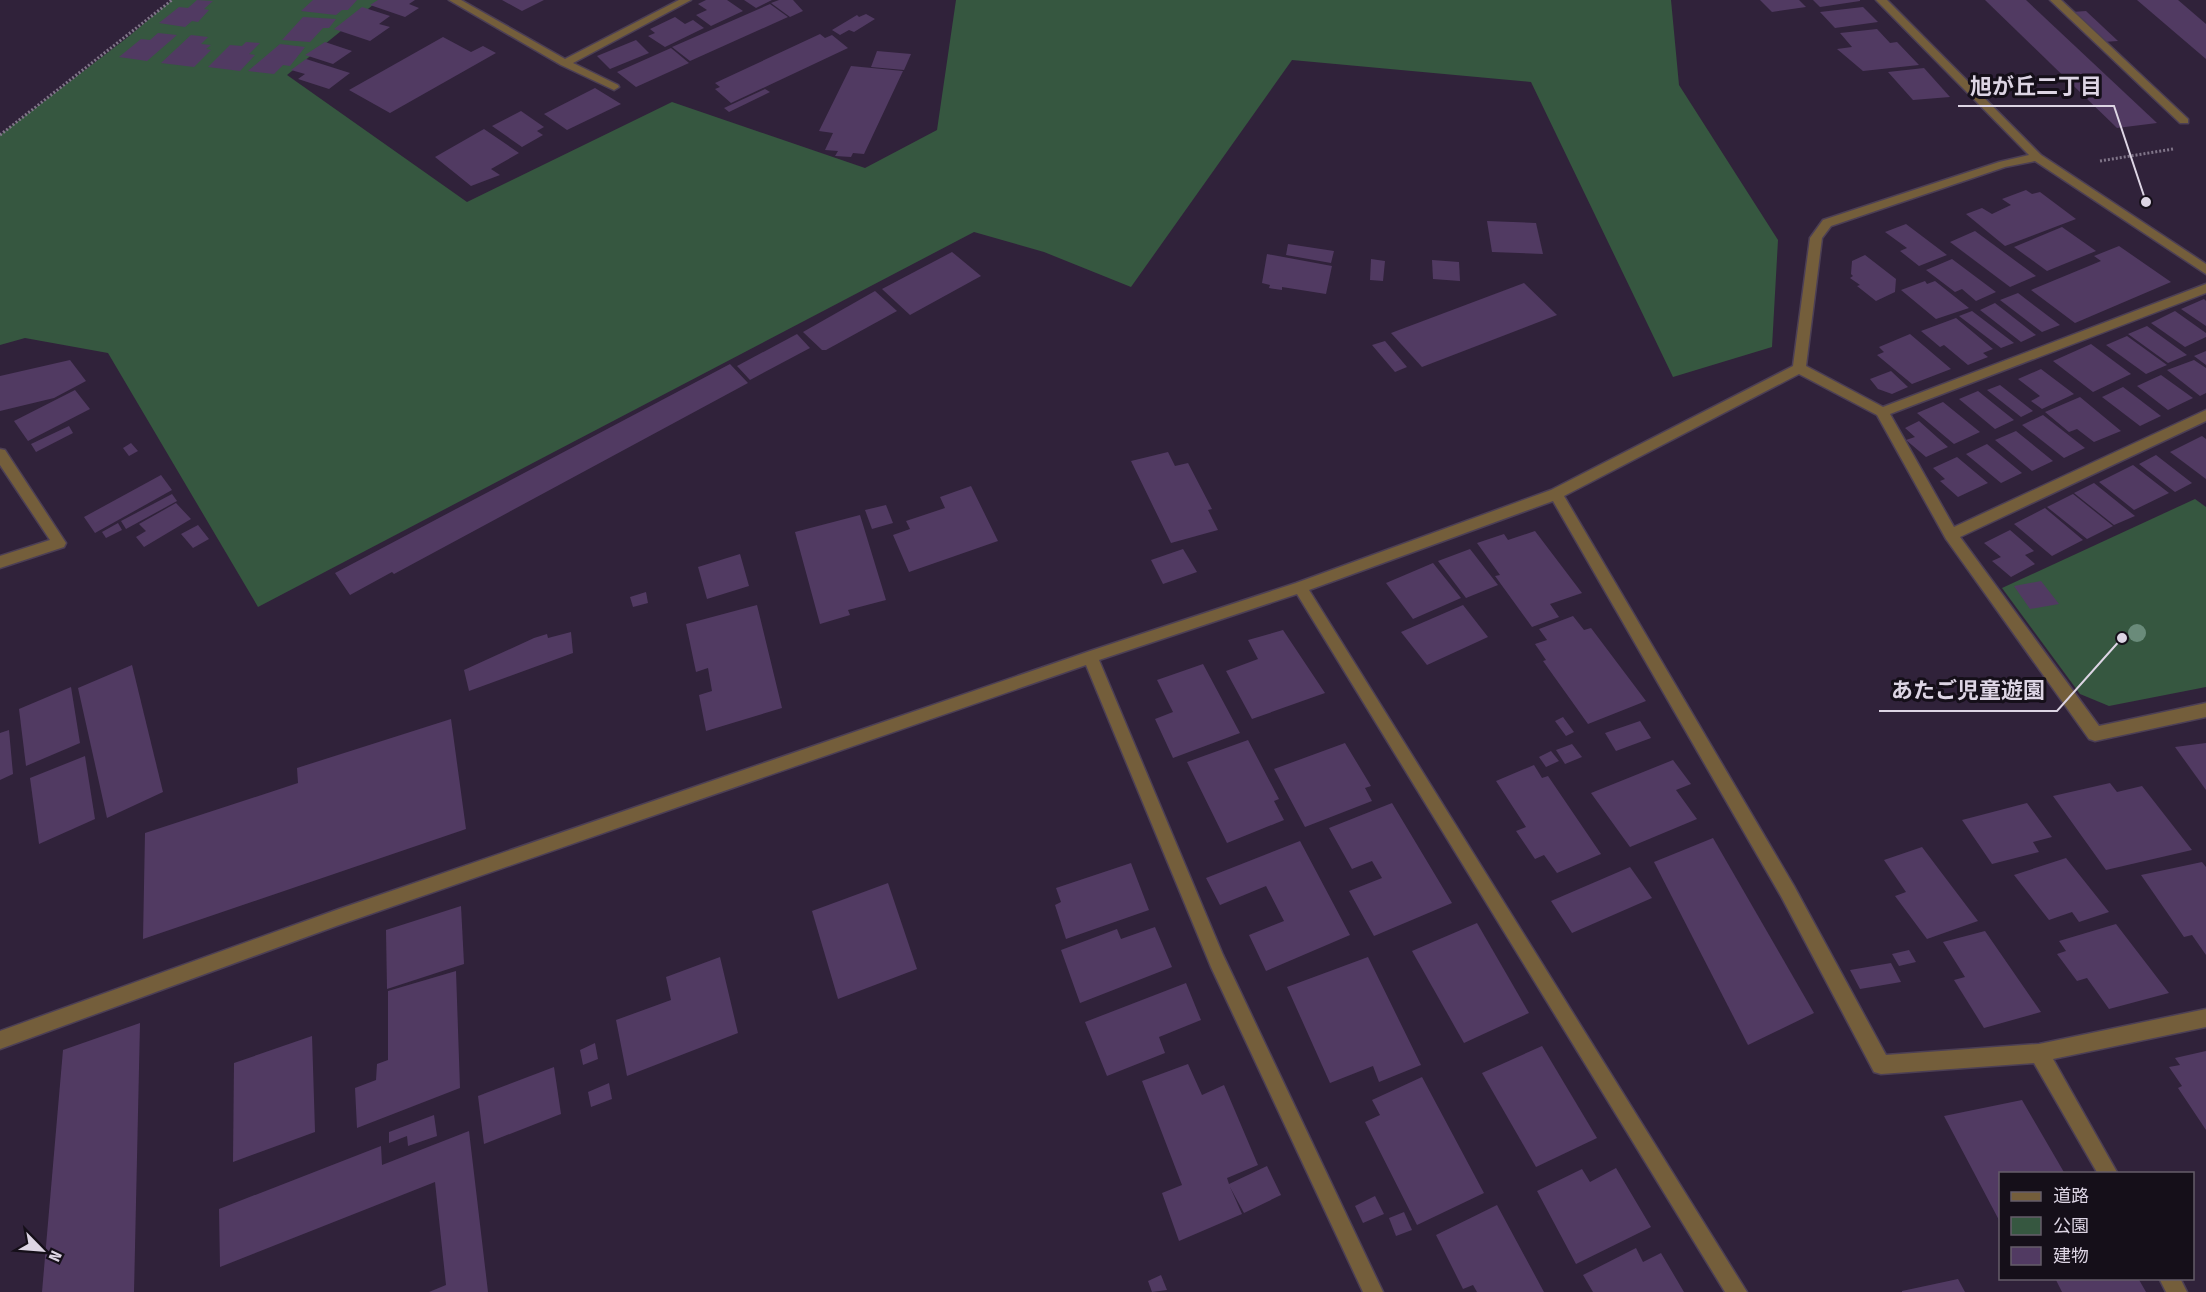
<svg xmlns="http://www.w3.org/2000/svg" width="2206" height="1292" viewBox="0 0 2206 1292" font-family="'Fira Sans Condensed','Noto Sans JP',sans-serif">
<rect width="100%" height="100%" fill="#30223a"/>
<g fill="#365740">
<polygon points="172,0 379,0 287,75 467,202 672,102 865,168 937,130 956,0 1671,0 1679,85 1778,240 1772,347 1673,377 1531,82 1292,60 1131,287 1044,252 974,232 258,607 108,353 25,338 0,345 0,135 128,37"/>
<polygon points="2195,499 2206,507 2206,687 2109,706 2080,694 2002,588"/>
</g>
<g fill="#513a62">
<polygon points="197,0 213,1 204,9 209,10 198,22 192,21 185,27 159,23 179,7 188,8"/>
<polygon points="313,0 357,0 348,10 342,10 336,15 301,11"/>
<polygon points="378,0 415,0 409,4 419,8 405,17 370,5"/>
<polygon points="502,0 544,0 522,11"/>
<polygon points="706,0 727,0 743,11 711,26 696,15 707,10 698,4"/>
<polygon points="744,0 772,0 756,8"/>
<polygon points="779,0 793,0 803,11 790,17 771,3"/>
<polygon points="1760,0 1799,0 1806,7 1772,12"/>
<polygon points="1813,0 1860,0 1860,1 1820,7"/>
<polygon points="1985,0 2026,0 2157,123 2117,128"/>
<polygon points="2137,0 2178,0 2206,24 2206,59"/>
<polygon points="770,4 788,17 690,61 672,47"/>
<polygon points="362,7 390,16 379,24 390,27 370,41 334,29"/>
<polygon points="1863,7 1878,22 1835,28 1820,12"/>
<polygon points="2086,11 2118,41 2103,42 2072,12"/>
<polygon points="866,14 875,19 854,32 849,30 840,35 832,30 857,15 859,17"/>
<polygon points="303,17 336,19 329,28 323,28 310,42 282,40"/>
<polygon points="675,17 685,24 693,20 704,28 665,47 648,36 655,33 650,29"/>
<polygon points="1877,29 1890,43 1897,42 1919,65 1863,71 1837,49 1852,47 1840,33"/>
<polygon points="158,33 177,35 147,61 119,57 141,39 150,40"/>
<polygon points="820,34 825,38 832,35 848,48 731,103 715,89 720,87 715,83"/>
<polygon points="191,35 208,37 201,44 211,45 206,49 211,50 194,67 161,63"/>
<polygon points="443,37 471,52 483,46 496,53 390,113 349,90"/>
<polygon points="636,40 649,53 610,69 597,56"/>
<polygon points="246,42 260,43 249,54 255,55 240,71 208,67 230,45 242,46"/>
<polygon points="325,42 352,51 333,64 305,55"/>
<polygon points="280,44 305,47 290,66 283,65 274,74 248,71"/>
<polygon points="671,48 689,63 636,87 617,72"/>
<polygon points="877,51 911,54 904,70 871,67"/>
<polygon points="306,59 350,73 329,89 298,79 305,74 291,70"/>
<polygon points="851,66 903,71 864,154 853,153 851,157 835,156 838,151 825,150 833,133 819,131"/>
<polygon points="1924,68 1950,97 1913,100 1888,72"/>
<polygon points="595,88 621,104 567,130 544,114"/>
<polygon points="765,89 770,92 729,112 724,108"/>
<polygon points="521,111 544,127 537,131 543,135 522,147 492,126"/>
<polygon points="484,129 519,153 491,169 500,175 471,186 435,157"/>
<polygon points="2026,190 2032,194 2040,192 2076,219 2005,246 1966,214 1982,208 1992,214 2011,205 2002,199"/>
<polygon points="1487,221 1536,223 1543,254 1492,252"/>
<polygon points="1906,224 1947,255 1919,266 1900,251 1907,248 1885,232"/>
<polygon points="2062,227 2096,251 2047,271 2014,247"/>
<polygon points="1975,231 2036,276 2010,287 1950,242"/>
<polygon points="1288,244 1334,251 1331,263 1286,255"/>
<polygon points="2119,246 2171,282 2075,323 2031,290 2101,261 2094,256"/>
<polygon points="952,252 981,276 910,315 882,289"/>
<polygon points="1267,254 1332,266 1326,294 1282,287 1282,290 1269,288 1270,285 1262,283"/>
<polygon points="1865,255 1896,279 1895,292 1876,301 1857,286 1860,285 1850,278 1853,276 1851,274 1852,261"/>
<polygon points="1371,259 1385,261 1383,281 1370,280"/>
<polygon points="1952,259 1996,292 1976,301 1962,289 1955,292 1926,270"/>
<polygon points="1432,260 1459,262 1460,281 1433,279"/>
<polygon points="1925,281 1927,284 1935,281 1969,308 1936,319 1901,290"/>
<polygon points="1524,283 1557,315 1422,367 1391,333"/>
<polygon points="875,291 897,311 826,350 822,350 803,332"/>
<polygon points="2018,293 2060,325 2042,332 2000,300"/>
<polygon points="2204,299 2206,301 2206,326 2181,309"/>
<polygon points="1995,303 2036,335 2021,342 1980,310"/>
<polygon points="1972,311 2014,343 2001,348 1959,316"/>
<polygon points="2175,311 2206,333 2206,337 2185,347 2151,323"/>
<polygon points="1956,318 1993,349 1983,353 1988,357 1968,365 1944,345 1940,347 1921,331"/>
<polygon points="2147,326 2187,355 2168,363 2128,334"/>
<polygon points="797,334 810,348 750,380 737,366"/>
<polygon points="1910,334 1951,369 1912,384 1877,355 1884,352 1879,347"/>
<polygon points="2127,336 2167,365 2146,374 2106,345"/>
<polygon points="1385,341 1407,367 1395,372 1372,345"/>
<polygon points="2091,344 2131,374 2093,392 2053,361"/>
<polygon points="2206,351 2206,365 2194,356"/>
<polygon points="70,360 86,381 54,398 0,411 0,376"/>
<polygon points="2194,360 2206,368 2206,393 2200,396 2167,370"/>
<polygon points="730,364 748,383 394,574 392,572 350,595 335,573"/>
<polygon points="2041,369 2074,394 2042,409 2031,401 2040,396 2018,379"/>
<polygon points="1891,371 1908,387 1892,394 1878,389 1870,379"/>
<polygon points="2161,375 2193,398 2168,410 2137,386"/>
<polygon points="2000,385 2033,411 2021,417 1987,390"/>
<polygon points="2123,387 2161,416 2140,426 2102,397"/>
<polygon points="75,390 90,409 28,441 14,421"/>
<polygon points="1978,391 2014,420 1995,429 1959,399"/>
<polygon points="2080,397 2121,431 2094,442 2077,429 2069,432 2045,412"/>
<polygon points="1943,402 1980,432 1954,444 1917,413"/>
<polygon points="2043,415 2085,448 2064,458 2022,425"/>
<polygon points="1919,421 1948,447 1926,457 1906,440 1915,437 1905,428"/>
<polygon points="69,426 73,433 36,452 31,444"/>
<polygon points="2016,431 2053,461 2032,471 1995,440"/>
<polygon points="2202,436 2206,439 2206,479 2170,452"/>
<polygon points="131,443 138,451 129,456 123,448"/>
<polygon points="1987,444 2022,473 2001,483 1966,454"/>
<polygon points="1168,452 1175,466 1188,463 1212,509 1208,510 1218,530 1171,543 1131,461"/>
<polygon points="2156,455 2192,483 2175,492 2139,464"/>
<polygon points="1957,457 1988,483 1958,497 1940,481 1945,479 1933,468"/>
<polygon points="2133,465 2169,493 2134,510 2099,482"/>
<polygon points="161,475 172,490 95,533 84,517"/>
<polygon points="2094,483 2135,516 2114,525 2074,493"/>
<polygon points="971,486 998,541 909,572 893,535 910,529 906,521 945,508 940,497"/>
<polygon points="172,494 177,501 126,529 121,521"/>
<polygon points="2073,494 2113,526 2087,539 2047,507"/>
<polygon points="176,503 191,519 144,547 136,537 146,531 139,524"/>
<polygon points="886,505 893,523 872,529 865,510"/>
<polygon points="2045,508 2083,540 2052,556 2014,524"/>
<polygon points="860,515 886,600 848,610 850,615 820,624 795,532"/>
<polygon points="118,523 122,530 106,538 102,532"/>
<polygon points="198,525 209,539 193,548 181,534"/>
<polygon points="2010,530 2034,551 2025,555 2035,564 2011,577 1992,561 2001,557 1984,543"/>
<polygon points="1535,531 1582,593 1550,604 1559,617 1532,627 1495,576 1500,575 1477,543 1504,534 1508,540"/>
<polygon points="1183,549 1197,572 1163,584 1151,560"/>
<polygon points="1470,549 1498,585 1466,598 1438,561"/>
<polygon points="740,554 749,586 707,599 698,567"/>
<polygon points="1433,563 1461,598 1413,619 1386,583"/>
<polygon points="2041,581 2059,604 2030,609 2014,586"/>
<polygon points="646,592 648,603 633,607 630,597"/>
<polygon points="757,605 782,708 706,731 699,695 712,691 708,668 696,672 686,624"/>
<polygon points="1463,605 1488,637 1427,665 1401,632"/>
<polygon points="1573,616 1584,630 1591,628 1646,701 1588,724 1543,661 1546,660 1535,644 1547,640 1539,629"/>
<polygon points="1283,630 1325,693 1252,719 1226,671 1258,659 1248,640"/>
<polygon points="571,632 573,653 469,691 464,670 534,638 547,634 548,638"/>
<polygon points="1203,664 1240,733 1173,758 1155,719 1173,712 1157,680"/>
<polygon points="132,665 163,792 107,818 78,688"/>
<polygon points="71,687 80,743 26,766 19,709"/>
<polygon points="1563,717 1574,732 1566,736 1555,721"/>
<polygon points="451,719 466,829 143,939 145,833 298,783 297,768"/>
<polygon points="1640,721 1651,738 1616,751 1605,733"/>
<polygon points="9,730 13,774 0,780 0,733"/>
<polygon points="1248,740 1279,799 1274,801 1284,820 1227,843 1187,762"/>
<polygon points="1345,743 1371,786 1365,788 1372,801 1305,827 1274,769"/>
<polygon points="2206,743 2206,790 2175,747"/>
<polygon points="1572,744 1582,757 1565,764 1556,750"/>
<polygon points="1551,751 1559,761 1546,767 1539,757"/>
<polygon points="85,756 95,819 39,844 30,778"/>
<polygon points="1673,760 1691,784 1676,790 1697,819 1630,847 1591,793"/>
<polygon points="1534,765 1542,778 1548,776 1601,854 1557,873 1544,855 1535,859 1516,831 1526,827 1496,781"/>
<polygon points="2110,783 2117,792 2142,786 2192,850 2106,870 2053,796"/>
<polygon points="1392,803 1452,903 1374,936 1349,891 1382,878 1372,861 1352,869 1329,828"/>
<polygon points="2027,803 2052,837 2033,842 2039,852 1992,864 1962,820"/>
<polygon points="1713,838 1814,1013 1748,1045 1654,862"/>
<polygon points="1300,841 1350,935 1266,971 1249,935 1284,921 1266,886 1220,905 1206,878"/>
<polygon points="1922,847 1978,921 1927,939 1895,896 1906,892 1884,860"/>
<polygon points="2066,858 2109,912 2079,922 2072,912 2049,920 2014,875"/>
<polygon points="2202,862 2206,867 2206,955 2192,935 2184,937 2141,875"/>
<polygon points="1131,863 1149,910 1066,939 1055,905 1061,902 1056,888"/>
<polygon points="1630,867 1652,898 1572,933 1551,901"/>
<polygon points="888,883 917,969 838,999 812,911"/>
<polygon points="461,906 464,964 387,989 386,930"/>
<polygon points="1477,923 1529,1013 1464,1043 1412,951"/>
<polygon points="2116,924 2169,993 2109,1009 2087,978 2077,981 2057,954 2066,951 2059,941"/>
<polygon points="1155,927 1172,967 1080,1003 1061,950 1117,929 1121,939"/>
<polygon points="1985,931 2041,1012 1984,1028 1954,980 1965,977 1943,942"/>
<polygon points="1909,950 1916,962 1899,966 1892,954"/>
<polygon points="720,957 738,1033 627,1076 616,1020 671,1000 666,977"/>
<polygon points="1368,957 1421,1065 1379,1082 1373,1066 1330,1083 1287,987"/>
<polygon points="1891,963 1901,982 1860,989 1850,970"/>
<polygon points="456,971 460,1088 357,1128 355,1088 376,1080 377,1064 388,1060 388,991"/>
<polygon points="1186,983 1201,1020 1159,1037 1165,1053 1107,1076 1085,1022"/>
<polygon points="140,1023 134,1292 42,1292 63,1050"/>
<polygon points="312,1036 315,1132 233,1162 234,1063"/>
<polygon points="595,1043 598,1059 583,1065 580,1050"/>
<polygon points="1542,1046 1597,1138 1536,1167 1482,1073"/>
<polygon points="2206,1051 2206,1130 2178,1088 2182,1086 2169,1067 2180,1065 2175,1058"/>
<polygon points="1188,1064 1202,1095 1224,1085 1258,1165 1227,1178 1229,1184 1267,1166 1281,1195 1244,1213 1230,1187 1242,1214 1179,1241 1162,1193 1182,1185 1142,1081"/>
<polygon points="554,1067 561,1114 484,1144 478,1096"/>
<polygon points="1422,1077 1484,1193 1417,1225 1365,1122 1380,1115 1372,1100"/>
<polygon points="609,1083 612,1099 591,1107 588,1092"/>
<polygon points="2022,1100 2065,1174 2000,1174 2000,1222 1944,1116"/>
<polygon points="434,1115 437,1136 408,1146 407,1136 389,1143 389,1132"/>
<polygon points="469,1131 488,1292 429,1292 446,1285 435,1182 220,1267 219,1209 381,1146 382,1165"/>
<polygon points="1616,1168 1651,1227 1576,1264 1537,1191 1582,1169 1590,1182"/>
<polygon points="1375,1196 1384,1214 1363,1223 1355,1206"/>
<polygon points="1497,1205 1544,1292 1477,1292 1473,1285 1463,1289 1436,1235"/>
<polygon points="1404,1212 1412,1230 1396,1236 1389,1218"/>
<polygon points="1636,1248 1643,1262 1661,1253 1684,1292 1593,1292 1583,1275"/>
<polygon points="1161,1275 1167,1290 1152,1292 1148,1281"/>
<polygon points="2055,1278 2138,1278 2146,1292 2062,1292"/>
<polygon points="1958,1279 1965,1292 1902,1292 1902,1291"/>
</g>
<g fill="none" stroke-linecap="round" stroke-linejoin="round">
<defs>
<g id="minor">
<polygon points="449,0 461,0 565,59 679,0 691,0 573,63 618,85 619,87 614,90 561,65"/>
<polygon points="1876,0 1887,0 2041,155 2206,264 2206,274 2035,161 2005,167 1831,226 1822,238 1806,366 1883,407 2206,284 2206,293 1890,414 1954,527 2206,410 2206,421 1960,537 2099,726 2206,703 2206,717 2095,741 2089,739 1946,539 1877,415 1799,374 1564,496 1794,886 1886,1055 2039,1044 2206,1009 2206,1027 2053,1059 2118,1174 2098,1174 2034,1063 1881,1074 1874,1072 1782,898 1553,501 1309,590 1747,1292 1725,1292 1297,594 1099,660 1223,955 1383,1292 1363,1292 1211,967 1086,665 339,925 0,1049 0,1031 339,909 1090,651 1296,583 1551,490 1793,366 1810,238 1823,220 1999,162 2029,155"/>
<polygon points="2050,0 2061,0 2188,119 2188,123 2180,123"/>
<polygon points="0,449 5,450 66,543 64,547 0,568 0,556 50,540 0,465"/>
<polygon points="2159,1278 2180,1278 2187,1292 2166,1292"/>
</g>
</defs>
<use href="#minor" stroke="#4c3f55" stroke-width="3"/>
<g stroke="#807589" stroke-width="3" stroke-dasharray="2 2" stroke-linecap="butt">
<polyline points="0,135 172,0"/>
<polyline points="2100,161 2173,149"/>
</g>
<use href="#minor" fill="#745e3b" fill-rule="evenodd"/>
</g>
<circle fill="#6a8b7a" cx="2137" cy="633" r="9"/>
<path fill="none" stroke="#ddd5e4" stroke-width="2" d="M2146 202L2114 106H1958M2122 638L2057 711H1879"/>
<g fill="#ddd5e4" stroke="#150f19" stroke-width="2">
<circle cx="2146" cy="202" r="6"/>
<circle cx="2122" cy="638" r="6"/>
</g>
<g font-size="22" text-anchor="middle" font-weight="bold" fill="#ddd5e4" stroke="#150f19" stroke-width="6" stroke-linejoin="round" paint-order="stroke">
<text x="2036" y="94">旭が丘二丁目</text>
<text x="1968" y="698">あたご児童遊園</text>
</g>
<rect x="1999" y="1172" width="195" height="108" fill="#150f19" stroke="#655e6a" stroke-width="1.5"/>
<rect x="2011" y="1192" width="30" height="9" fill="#745e3b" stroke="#655e6a" stroke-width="1.5"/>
<text x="2053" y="1202" font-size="18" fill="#ddd5e4">道路</text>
<rect x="2011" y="1217" width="30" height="18" fill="#365740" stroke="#655e6a" stroke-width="1.5"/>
<text x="2053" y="1232" font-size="18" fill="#ddd5e4">公園</text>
<rect x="2011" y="1247" width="30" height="18" fill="#513a62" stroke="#655e6a" stroke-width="1.5"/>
<text x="2053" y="1262" font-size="18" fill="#ddd5e4">建物</text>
<g transform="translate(42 1250) rotate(115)" stroke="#150f19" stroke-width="4.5" paint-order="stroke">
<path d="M0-4.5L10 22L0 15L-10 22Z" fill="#ddd5e4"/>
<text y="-9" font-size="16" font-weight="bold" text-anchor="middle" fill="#ddd5e4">N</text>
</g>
</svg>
